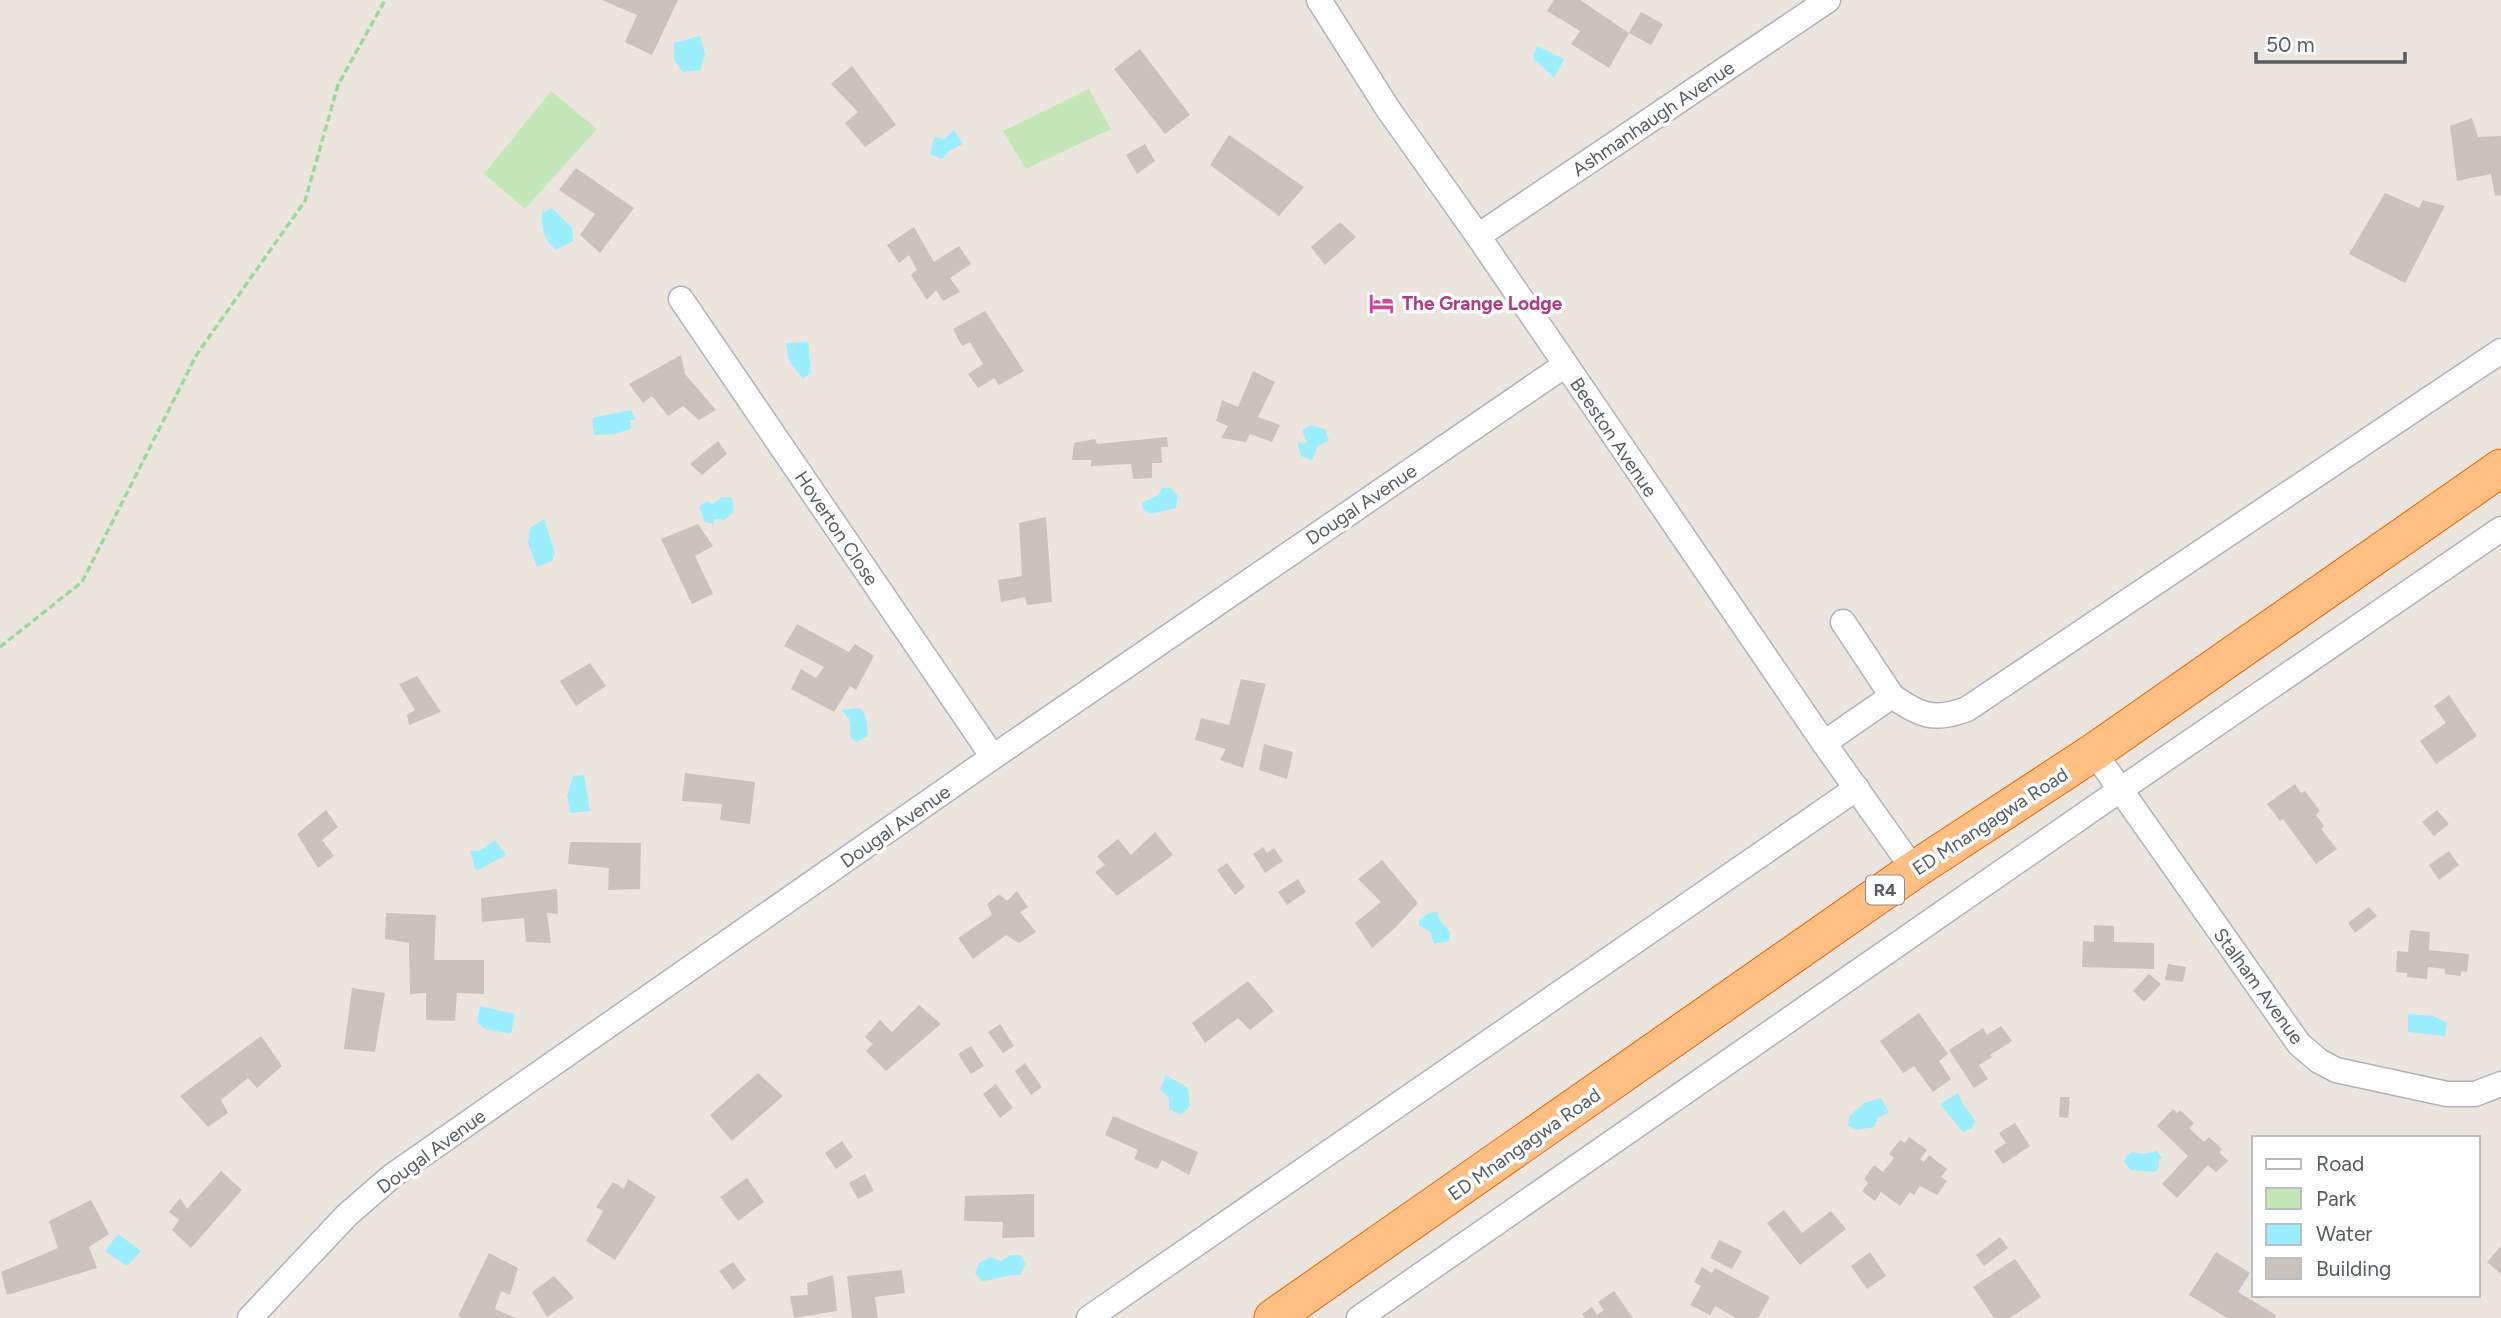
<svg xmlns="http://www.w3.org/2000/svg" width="2501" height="1318" viewBox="0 0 2501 1318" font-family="Figtree,sans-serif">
<rect width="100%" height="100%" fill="#ece5de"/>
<g fill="#c4e7b7">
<polygon points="1089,89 1111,129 1026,169 1003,131"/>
<polygon points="551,91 597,129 525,209 484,174"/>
</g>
<g fill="#9beeff">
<polygon points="700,36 705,54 700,70 682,72 674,59 674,43"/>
<polygon points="1537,46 1564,59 1554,78 1533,58"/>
<polygon points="954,130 963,144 949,151 942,159 930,154 934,137 944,139"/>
<path d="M552,208l20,20 1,13 -17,9c-13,-12 -14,-20 -14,-37z"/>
<polygon points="808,342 811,372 803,379 789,361 786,343"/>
<polygon points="631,410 636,420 630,420 631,429 614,434 594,435 592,418"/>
<polygon points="1311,425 1325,429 1329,440 1318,446 1312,460 1301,456 1297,442 1307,443 1302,430"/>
<polygon points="1162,488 1171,488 1178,496 1176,508 1151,514 1143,510 1142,503 1158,495"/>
<polygon points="722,497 732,498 734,511 725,520 715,519 713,524 705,522 699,506 707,501 713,504"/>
<polygon points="544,519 555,553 552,561 537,567 528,543 530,528"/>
<path d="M859,708c9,6 8,18 9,28l-11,6 -6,-4 -2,-19 -7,-9z"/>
<polygon points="584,775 590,811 571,813 567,796 573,776"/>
<polygon points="495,840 506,855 476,871 470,851 481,850"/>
<polygon points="1437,912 1440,921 1450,932 1449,941 1434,944 1430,932 1419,925 1419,920 1429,913"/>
<polygon points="480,1006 515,1014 511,1034 485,1029 477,1023"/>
<polygon points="2408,1014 2433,1016 2447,1023 2445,1036 2408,1032"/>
<polygon points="1166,1075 1188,1088 1190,1106 1181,1115 1169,1109 1169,1098 1160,1089"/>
<polygon points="1958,1093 1962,1102 1975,1121 1972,1128 1963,1132 1940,1104"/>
<polygon points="1881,1098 1889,1112 1878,1118 1874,1127 1857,1130 1848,1126 1849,1116 1864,1103"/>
<polygon points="2157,1151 2162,1158 2159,1160 2159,1167 2155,1172 2131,1170 2124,1162 2126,1157 2132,1152 2143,1154"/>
<polygon points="118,1234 141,1251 127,1266 105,1251"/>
<path d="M1010,1255h10l6,9 -6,11c-15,-1 -24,5 -38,6l-7,-8 4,-10 11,-6 11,4z"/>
</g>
<g fill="#c9c2bd">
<polygon points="602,0 678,0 652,55 625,42 637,15"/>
<polygon points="1554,0 1580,0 1629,33 1609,68 1571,44 1580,31 1547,11"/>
<polygon points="1641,12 1663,24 1651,45 1629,33"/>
<polygon points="1140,49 1190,115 1165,134 1114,69"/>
<polygon points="852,66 896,125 865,147 845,123 858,112 831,84"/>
<polygon points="2472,118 2478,137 2501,136 2501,195 2495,196 2491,174 2457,181 2450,126"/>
<polygon points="1229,135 1304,187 1279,216 1210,165"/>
<polygon points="1145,144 1155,161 1137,174 1126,155"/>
<polygon points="576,168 634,208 600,253 580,235 595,214 559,190"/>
<polygon points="2385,193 2419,208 2423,200 2445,206 2405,283 2349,254"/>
<polygon points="1340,222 1356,237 1325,265 1311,247"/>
<polygon points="914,227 934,262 959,246 971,264 950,278 960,292 943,301 936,290 927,300 911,275 917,270 909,255 899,263 887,245"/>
<polygon points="985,311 1024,371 999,385 994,378 978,388 968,374 983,364 970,342 962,346 953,329"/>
<polygon points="681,355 685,374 716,410 699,420 683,406 668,416 652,396 643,403 629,384"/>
<polygon points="1253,371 1275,382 1258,417 1280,425 1272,442 1250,434 1246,442 1221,438 1228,426 1216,421 1222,400 1238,407"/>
<polygon points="1167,437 1168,447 1161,447 1162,463 1152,463 1152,478 1133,479 1131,464 1091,466 1091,460 1072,460 1074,443 1095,439 1097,444"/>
<polygon points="718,441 727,454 702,475 690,464"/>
<polygon points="1046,517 1052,602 1027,605 1025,597 1001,602 998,580 1022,576 1019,523"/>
<polygon points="698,524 713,546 695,556 713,594 692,604 661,539"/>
<polygon points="797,624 849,652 855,644 874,656 856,690 850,686 834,712 791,689 801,669 816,678 824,667 784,646"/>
<polygon points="590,663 606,686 576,706 560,681"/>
<polygon points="417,676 441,712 409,725 407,715 415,710 399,684"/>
<polygon points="1241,679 1266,684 1243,768 1220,760 1226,749 1195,740 1201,718 1229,725"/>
<polygon points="2449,695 2477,736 2436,764 2420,741 2446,723 2434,706"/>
<polygon points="1264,744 1293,752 1287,779 1259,770"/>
<polygon points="685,773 755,782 750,824 720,820 722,804 682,801"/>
<polygon points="2295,784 2301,793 2305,791 2320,811 2316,815 2324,826 2321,829 2337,849 2316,864 2283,819 2280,821 2267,804"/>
<polygon points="326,810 338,827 322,840 334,856 318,868 297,834"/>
<polygon points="2437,810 2449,824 2434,836 2422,822"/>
<polygon points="1155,832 1173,855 1117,896 1095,872 1105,865 1097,856 1118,839 1131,855"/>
<polygon points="570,842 641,843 640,889 608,890 609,868 568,864"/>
<polygon points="1263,847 1267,853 1274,848 1283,861 1265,873 1253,854"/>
<polygon points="2449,851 2459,865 2439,880 2429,865"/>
<polygon points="1382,860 1418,903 1395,928 1372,948 1355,923 1381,902 1358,879"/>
<polygon points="1227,863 1245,887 1235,895 1217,870"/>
<polygon points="1298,879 1306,892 1287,905 1278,892"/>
<polygon points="557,889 558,914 547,913 551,943 526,942 524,918 482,922 481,898"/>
<polygon points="1017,891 1028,907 1020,912 1036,932 1019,943 1006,935 973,959 958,938 992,915 987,904 999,894 1007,901"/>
<polygon points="2369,907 2377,916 2355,933 2348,923"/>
<polygon points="386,913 436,915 434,960 484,960 484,994 457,993 455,1021 426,1020 426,993 410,994 409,943 385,939"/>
<polygon points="2094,925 2114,926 2114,942 2154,943 2154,969 2082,967 2083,941 2094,942"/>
<polygon points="2410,930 2430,932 2429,950 2469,954 2467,972 2461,971 2461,976 2445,974 2445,969 2428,967 2427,979 2407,977 2407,973 2396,972 2397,951 2408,952"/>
<polygon points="2168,964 2186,967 2183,982 2165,980"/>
<polygon points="2149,974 2161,984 2144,1002 2133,991"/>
<polygon points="1248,981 1274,1011 1250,1030 1238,1018 1205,1043 1192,1023"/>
<polygon points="352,988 385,993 375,1052 344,1049"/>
<polygon points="919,1005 941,1024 886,1071 866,1051 873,1044 865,1037 880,1020 892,1032"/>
<polygon points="1919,1013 1948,1054 1939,1061 1951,1079 1933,1092 1914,1066 1903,1073 1880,1041"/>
<polygon points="1000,1024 1014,1046 1003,1053 988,1032"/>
<polygon points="2001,1026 2012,1041 1990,1055 1992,1057 1979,1065 1988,1079 1974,1088 1949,1050 1983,1028 1987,1035"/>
<polygon points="261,1036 282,1066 257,1088 248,1078 221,1100 228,1113 208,1127 180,1096"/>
<polygon points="971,1046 984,1066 971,1074 958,1054"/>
<polygon points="1025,1063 1042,1087 1031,1095 1015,1071"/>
<polygon points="758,1073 783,1096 732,1141 710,1115"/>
<polygon points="996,1084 1013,1108 1000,1118 983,1094"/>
<polygon points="2060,1097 2070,1097 2068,1118 2059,1117"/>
<polygon points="2173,1109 2177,1113 2180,1110 2194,1123 2189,1128 2204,1142 2209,1137 2222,1149 2219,1152 2228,1161 2216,1172 2208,1165 2177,1198 2162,1184 2188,1156 2157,1126"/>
<polygon points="1113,1116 1198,1152 1189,1175 1162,1160 1157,1169 1134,1159 1138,1150 1105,1135"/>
<polygon points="2015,1123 2030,1146 2003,1164 1994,1151 2006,1143 1999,1133"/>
<polygon points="1909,1137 1927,1150 1920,1159 1924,1162 1929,1155 1947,1169 1941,1177 1947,1181 1937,1195 1920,1186 1914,1195 1910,1192 1900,1206 1881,1192 1875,1201 1862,1191 1868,1183 1864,1179 1874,1165 1883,1172 1894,1158 1889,1154 1900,1140 1905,1143"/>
<polygon points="842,1141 853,1157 836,1169 825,1153"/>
<polygon points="221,1171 242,1190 191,1248 172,1230 179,1220 169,1212 180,1198 187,1209"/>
<polygon points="865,1174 874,1191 858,1199 849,1183"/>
<polygon points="747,1178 764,1202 738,1221 720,1197"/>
<polygon points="628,1179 656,1197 615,1260 586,1241 603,1211 596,1207 613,1182 624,1189"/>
<polygon points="1034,1194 1034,1237 1002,1238 1003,1222 964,1221 965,1196"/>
<polygon points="91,1200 109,1234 89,1247 97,1268 7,1295 1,1272 58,1248 49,1221"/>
<polygon points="1784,1210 1802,1233 1831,1211 1846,1229 1800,1265 1767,1223"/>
<polygon points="2000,1237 2008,1248 1984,1266 1976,1255"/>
<polygon points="1719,1240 1742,1251 1732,1269 1710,1258"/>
<polygon points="2501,1246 2501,1274 2487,1262"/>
<polygon points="1870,1252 1886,1276 1867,1289 1851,1266"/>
<polygon points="2216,1252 2250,1273 2238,1292 2276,1315 2275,1318 2227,1318 2189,1295"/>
<polygon points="489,1253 518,1268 510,1295 501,1291 495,1309 516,1318 461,1318 458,1316"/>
<polygon points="2015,1259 2041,1297 2010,1318 1994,1318 1973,1287"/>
<polygon points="733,1262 746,1280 733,1290 719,1271"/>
<polygon points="1702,1267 1712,1273 1715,1268 1770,1297 1758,1318 1736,1318 1715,1306 1710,1315 1690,1305 1701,1286 1694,1282"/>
<polygon points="902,1270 905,1293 875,1297 878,1318 852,1318 847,1276"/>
<polygon points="833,1275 837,1311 794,1318 790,1296 808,1295 807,1283"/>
<polygon points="554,1276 574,1298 547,1317 532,1292"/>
<polygon points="1614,1291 1633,1318 1585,1318 1582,1314 1592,1307 1597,1315 1604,1310 1598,1302"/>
</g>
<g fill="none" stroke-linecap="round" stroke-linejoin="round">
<defs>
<g id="minor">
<polyline points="1319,0 1388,109 1478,236 1824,743 1914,870"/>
<polyline points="1478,236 1828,0"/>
<polyline points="681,299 993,757"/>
<polyline points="1843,622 1892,696"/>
<path d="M1824,743l68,-47c27,19 42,26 75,13l534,-358"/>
<polyline points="2094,752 2299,1044 2319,1061 2336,1070 2447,1094 2475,1094 2501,1084"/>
<polyline points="250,1318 347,1215 392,1176 993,757 1565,365"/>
<polyline points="1089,1318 1857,788"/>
<polyline points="1359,1318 2120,790 2501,529"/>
</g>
<polyline id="highway" points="1273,1318 1914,870 2094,752 2501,468"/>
</defs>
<use href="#minor" stroke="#afb4b8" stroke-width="27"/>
<use href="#highway" stroke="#ea6200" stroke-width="39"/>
<polyline stroke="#9ada99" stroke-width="3.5" stroke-dasharray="7 3.5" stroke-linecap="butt" points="0,647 82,582 197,354 305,201 338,85 385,0"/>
<use href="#minor" stroke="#fff" stroke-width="24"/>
<use href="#highway" stroke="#ffbe82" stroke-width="37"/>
</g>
<defs>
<symbol id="hotel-bare" viewBox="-9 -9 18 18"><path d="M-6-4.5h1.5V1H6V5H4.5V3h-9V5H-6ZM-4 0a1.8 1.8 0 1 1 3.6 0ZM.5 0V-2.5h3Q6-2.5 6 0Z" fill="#d1479c" stroke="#fff" stroke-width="2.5" paint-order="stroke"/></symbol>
</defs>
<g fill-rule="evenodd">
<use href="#hotel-bare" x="1364" y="286" width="35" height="35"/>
</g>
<g text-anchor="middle" stroke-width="7" stroke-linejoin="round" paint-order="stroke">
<rect fill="#fff" stroke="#898e90" stroke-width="2" x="1866" y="875.5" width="38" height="29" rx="5"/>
<g font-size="18" font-weight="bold" fill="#575e61">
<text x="1885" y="896">R4</text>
</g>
<g font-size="19" fill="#575e61" stroke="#fff">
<text transform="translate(1653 118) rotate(-34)" y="7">Ashmanhaugh Avenue</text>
<text transform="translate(1614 437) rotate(56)" y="7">Beeston Avenue</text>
<text transform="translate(1361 504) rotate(-34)" y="7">Dougal Avenue</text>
<text transform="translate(837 528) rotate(56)" y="7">Hoverton Close</text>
<text transform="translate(1990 821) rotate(-33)" y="7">ED Mnangagwa Road</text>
<text transform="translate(895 826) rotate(-35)" y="7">Dougal Avenue</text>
<text transform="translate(2259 986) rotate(54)" y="7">Stalham Avenue</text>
<text transform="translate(1524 1144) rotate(-35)" y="7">ED Mnangagwa Road</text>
<text transform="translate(431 1151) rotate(-36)" y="7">Dougal Avenue</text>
</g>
<g font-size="19" font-weight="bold" fill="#b23c85" stroke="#fff" text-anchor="start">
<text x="1402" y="310">The Grange Lodge</text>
</g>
</g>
<rect x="2252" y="1136" width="228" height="161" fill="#ffffff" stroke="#bcbfc0" stroke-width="2"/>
<rect x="2266" y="1159" width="35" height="10" fill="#ffffff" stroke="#bcbfc0" stroke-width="2"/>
<text x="2316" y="1171" font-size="21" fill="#575e61">Road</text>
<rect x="2266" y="1188" width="35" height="21" fill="#c4e7b7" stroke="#bcbfc0" stroke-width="2"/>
<text x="2316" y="1206" font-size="21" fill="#575e61">Park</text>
<rect x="2266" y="1224" width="35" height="21" fill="#9beeff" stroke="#bcbfc0" stroke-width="2"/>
<text x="2316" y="1241" font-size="21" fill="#575e61">Water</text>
<rect x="2266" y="1258" width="35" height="21" fill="#c9c2bd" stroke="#bcbfc0" stroke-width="2"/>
<text x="2316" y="1276" font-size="21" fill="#575e61">Building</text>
<path d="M2256 52v10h149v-10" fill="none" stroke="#575e61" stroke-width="3.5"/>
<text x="2266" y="52" font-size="21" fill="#575e61" stroke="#ffffff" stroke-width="5" paint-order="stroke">50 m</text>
</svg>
